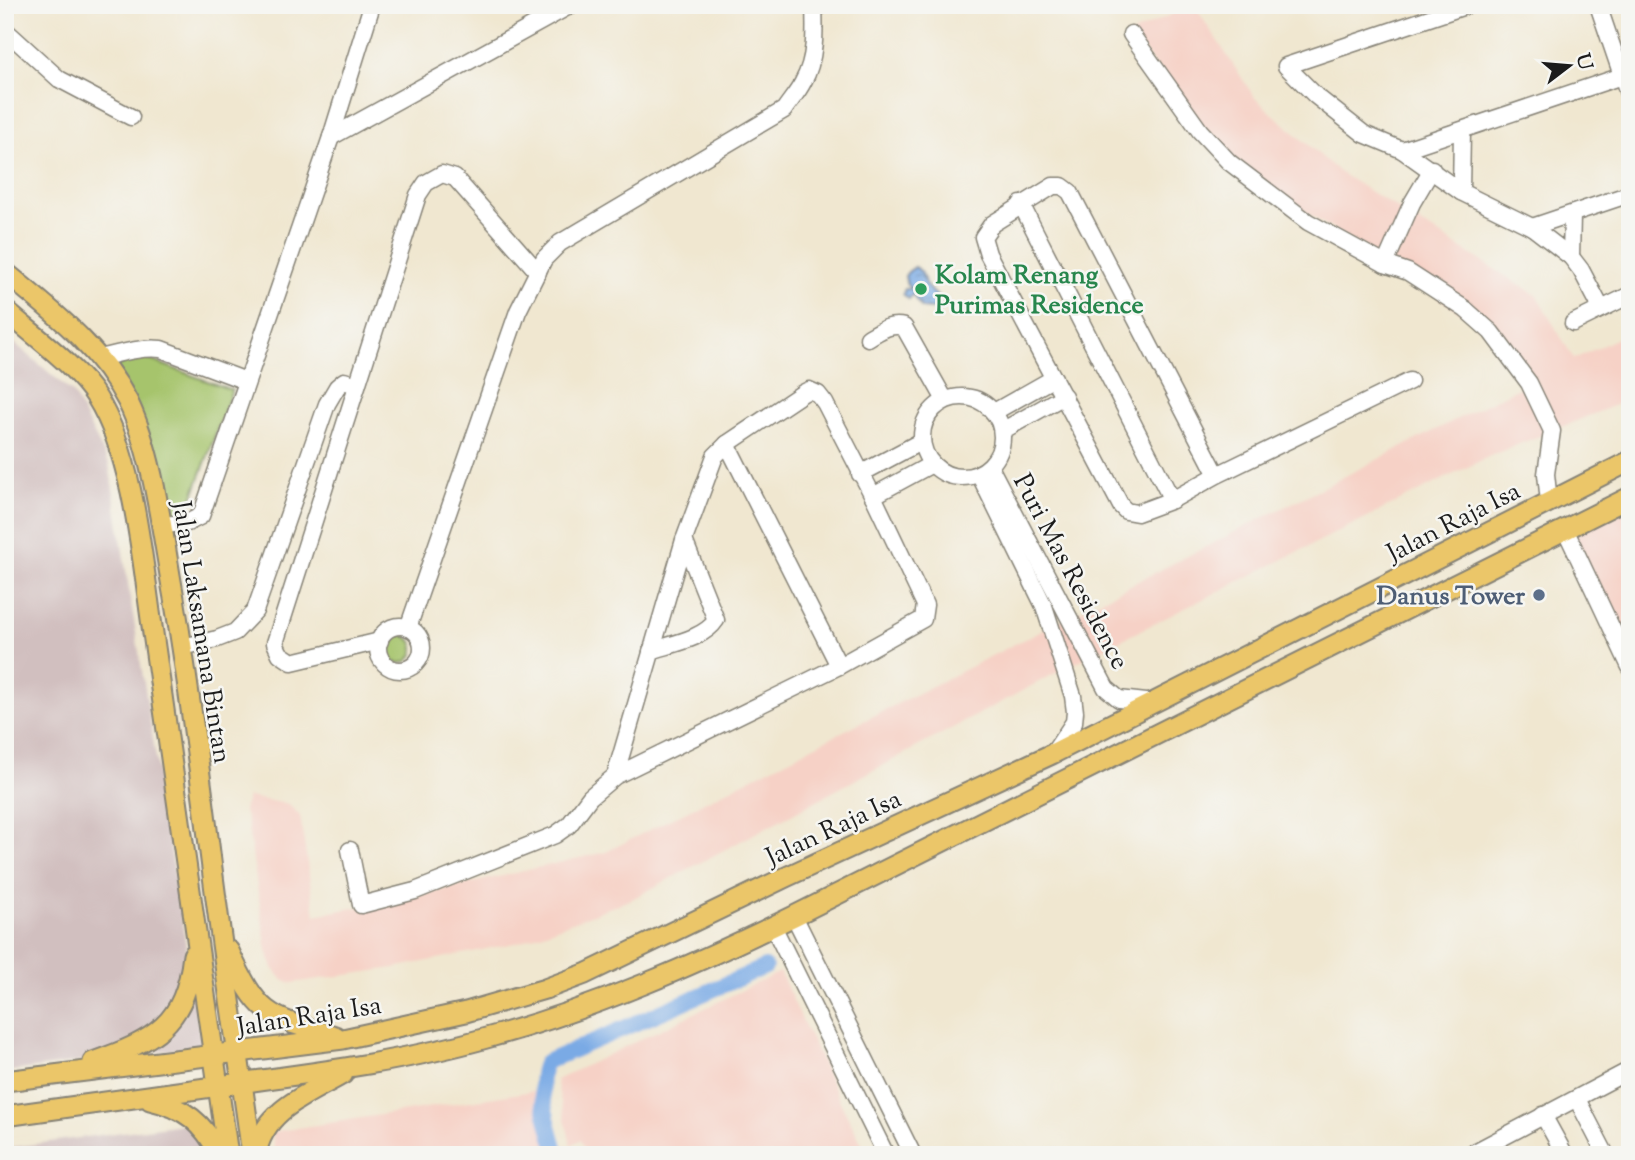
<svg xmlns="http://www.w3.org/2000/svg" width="1635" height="1160" viewBox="0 0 1635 1160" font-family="'Sorts Mill Goudy',serif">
<defs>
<pattern id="water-ripples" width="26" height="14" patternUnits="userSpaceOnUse" patternTransform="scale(1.75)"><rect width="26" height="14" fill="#7aaae5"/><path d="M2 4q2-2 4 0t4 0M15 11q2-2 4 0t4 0" fill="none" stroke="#638ab9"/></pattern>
</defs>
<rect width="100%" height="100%" fill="#f6f6f2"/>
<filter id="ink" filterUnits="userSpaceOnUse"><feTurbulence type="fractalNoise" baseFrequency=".0143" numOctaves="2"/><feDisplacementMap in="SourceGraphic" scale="14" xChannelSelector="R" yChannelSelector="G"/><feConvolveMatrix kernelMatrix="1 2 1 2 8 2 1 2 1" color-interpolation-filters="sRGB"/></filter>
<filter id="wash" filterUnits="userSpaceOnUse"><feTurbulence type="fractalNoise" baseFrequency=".00686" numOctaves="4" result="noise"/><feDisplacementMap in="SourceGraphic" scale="28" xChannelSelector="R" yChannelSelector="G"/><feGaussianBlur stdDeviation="1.57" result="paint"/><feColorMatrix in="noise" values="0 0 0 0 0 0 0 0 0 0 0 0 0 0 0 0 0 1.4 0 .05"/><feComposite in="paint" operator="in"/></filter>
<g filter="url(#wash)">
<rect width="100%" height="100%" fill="#f0e7d0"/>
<g fill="#f6d1c6">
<polygon points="1191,5 1194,5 1255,98 1339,172 1536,295 1574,359 1630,332 1630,399 1490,456 1065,668 632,899 520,942 394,968 292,983 283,980 273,968 267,951 247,821 243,809 248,797 288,804 300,816 315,915 394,901 606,852 1528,383 1491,332 1229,162 1131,34"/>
<polygon points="1630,497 1630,647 1622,650 1565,529"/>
<polygon points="780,972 844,1110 868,1155 588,1155 580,1140 571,1145 556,1080"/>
<polygon points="533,1091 548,1151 527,1155 275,1155 272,1132"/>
</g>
<g fill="#d1bfbf">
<polygon points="5,335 73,393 109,464 202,1046 5,1072"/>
<polygon points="197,1122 202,1155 5,1155 5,1148"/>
</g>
<g fill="#a6c46c" stroke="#617044" stroke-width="2">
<polygon points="137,355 232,390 185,517 171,517 148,437 114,368"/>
<circle cx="400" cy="649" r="14"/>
</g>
<path fill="url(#water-ripples)" stroke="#4b6380" stroke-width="2" d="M915,267c10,5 7,13 13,21 5,6 9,5 12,14l-6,7 -12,-1 -7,-9 -1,-7 -5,7 -6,-5 2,-5h7l-5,-4 -2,-9 3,-4z"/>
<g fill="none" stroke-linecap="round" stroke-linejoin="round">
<path stroke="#7aaae5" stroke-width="16" d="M557,1155c-6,-26 -24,-70 -11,-93l219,-95"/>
</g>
</g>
<g filter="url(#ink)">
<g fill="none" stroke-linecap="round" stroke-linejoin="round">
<defs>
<g id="minor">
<polyline points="1468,5 1286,66 1316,96 1364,134 1402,150 1461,192 1532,227 1571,257 1581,270 1601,308"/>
<polyline points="1598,5 1630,99"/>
<polyline points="5,30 59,79 131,117"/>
<polyline points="1131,34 1200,131 1229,162 1308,222 1385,264 1408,272 1465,309 1491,332 1529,383 1552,431 1546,474 1549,502"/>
<polyline points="331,137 571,5"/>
<polyline points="1402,150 1622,76"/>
<polyline points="1461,192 1462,131"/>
<polyline points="1021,204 1172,500"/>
<polyline points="1532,227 1630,194"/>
<polyline points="1571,257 1572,215"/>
<polyline points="1385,264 1412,203 1432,169"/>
<polyline points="1573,323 1630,295"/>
<path d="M868,338c12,-7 22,-15 36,-11l41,73"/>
<path d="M100,358c21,-5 40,-11 61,-9l85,32"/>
<circle cx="962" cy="437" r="40"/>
<polyline points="994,412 1054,378"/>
<polyline points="1002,431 1064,396"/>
<polyline points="727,444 839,666"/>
<polyline points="990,467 1106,688 1119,699 1155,703"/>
<polyline points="860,474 922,441"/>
<polyline points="979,474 1044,606 1073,696 1075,712 1074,722 1054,752"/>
<polyline points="1217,475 1070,192 1062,186 1053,186 992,224 983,237 988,254 1121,506 1126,511 1137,513 1172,500 1217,475 1410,381"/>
<polyline points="873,496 932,464"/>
<polyline points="161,525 187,523 201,516 331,137 372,5"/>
<polyline points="1565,529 1630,667"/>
<circle cx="400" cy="648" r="22"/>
<path d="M408,628l110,-317 26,-52 16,-16 224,-133c6,-9 14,-18 19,-28 13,-23 12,-51 11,-77"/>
<polyline points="380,641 292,662 280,654 275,643 418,195 426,183 442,174 455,178 538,272"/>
<polyline points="182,647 217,639 235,632 255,611 327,404 337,387 344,381 357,385"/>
<path d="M651,651c20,-7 53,-12 65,-31l-32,-80"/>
<polyline points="350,850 361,905 415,891 555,835 569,825 590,797 615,776 839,666 923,619 925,605 873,496 825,403 818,394 809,390 803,393 727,444 715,456 684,540 615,776"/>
<polyline points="794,916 913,1155"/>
<polyline points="773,926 886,1155"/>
<polyline points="1577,1099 1606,1155"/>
<polyline points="1543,1115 1565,1155"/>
<polyline points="1469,1155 1630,1070"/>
</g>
<g id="major">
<path d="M5,272c47,39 95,75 123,130 26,53 35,137 46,196 19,110 31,220 46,331 10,75 22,150 32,226"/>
<path d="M5,310c28,25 73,57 92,88 38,61 46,170 57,242 26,171 49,343 74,515"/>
<path d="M229,951c30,66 39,66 106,85"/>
<path d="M93,1062c62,-22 92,-37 100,-107"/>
<polyline points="5,1081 343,1039 466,1012 545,989 585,974 786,877 1052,754 1630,461"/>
<path d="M150,1100c35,8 53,22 70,55"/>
<path d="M5,1116c81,-11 161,-22 241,-34 82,-11 164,-22 244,-45 106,-29 206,-73 304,-121l836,-419"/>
<path d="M256,1155c7,-45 52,-61 87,-81"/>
</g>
</defs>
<use href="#minor" stroke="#868276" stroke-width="19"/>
<use href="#major" stroke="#868276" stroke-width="23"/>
<use href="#minor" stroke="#fff" stroke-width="16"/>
<use href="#major" stroke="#ebc669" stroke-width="19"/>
</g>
</g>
<circle fill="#2e9e5b" stroke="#f6f6f2" stroke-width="2.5" cx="921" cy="289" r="7"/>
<circle fill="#5c6f8a" stroke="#f6f6f2" stroke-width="2.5" cx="1539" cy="595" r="7"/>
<g text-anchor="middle" stroke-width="5" stroke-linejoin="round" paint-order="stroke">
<g font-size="26" font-weight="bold" fill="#27864d" stroke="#f6f6f2" text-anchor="start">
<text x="935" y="283">Kolam Renang<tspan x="935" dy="30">Purimas Residence</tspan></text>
</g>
<g font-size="26" fill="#1c1c1c" stroke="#f6f6f2">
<text transform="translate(1453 521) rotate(-27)" y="9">Jalan Raja Isa</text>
<text transform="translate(1072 571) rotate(62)" y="9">Puri Mas Residence</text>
<text transform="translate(203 632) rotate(81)" y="9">Jalan Laksamana Bintan</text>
<text transform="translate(833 827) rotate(-25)" y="9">Jalan Raja Isa</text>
<text transform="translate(309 1015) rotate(-9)" y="9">Jalan Raja Isa</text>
</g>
<g font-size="26" font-weight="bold" fill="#4e5e75" stroke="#f6f6f2" text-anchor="end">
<text x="1525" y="604">Danus Tower</text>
</g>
</g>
<rect width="1635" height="1160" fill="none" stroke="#f6f6f2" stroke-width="28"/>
<g transform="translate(1569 66) rotate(74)" stroke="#f6f6f2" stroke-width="5" paint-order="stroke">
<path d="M0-5L12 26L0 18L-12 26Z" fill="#1c1c1c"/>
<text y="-10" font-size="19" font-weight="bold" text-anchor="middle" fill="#1c1c1c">U</text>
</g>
</svg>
